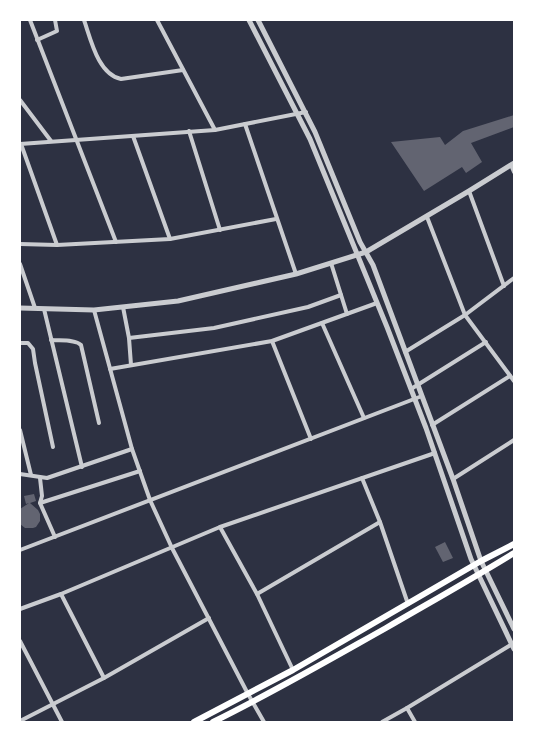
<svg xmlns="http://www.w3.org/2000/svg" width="534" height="742" viewBox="0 0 534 742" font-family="Bitter,serif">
<rect width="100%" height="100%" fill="#2d3142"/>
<g fill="#626471">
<polygon points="514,115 514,127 471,143 482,162 466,173 462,167 424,191 391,142 440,137 445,145 463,131"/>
<polygon points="34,494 36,501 30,503 38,510 40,514 40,521 36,527 33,528 25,528 20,524 20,509 29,503 26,504 24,496"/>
<polygon points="445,542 453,558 443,562 435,547"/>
</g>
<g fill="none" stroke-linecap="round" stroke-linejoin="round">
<g stroke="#caccd0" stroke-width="4">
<polyline points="30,20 116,242"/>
<path d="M84,20c7,20 14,54 37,59l62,-9"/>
<polyline points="157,20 215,130"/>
<polyline points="37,40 57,31 55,20"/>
<polyline points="20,100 51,141"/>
<polyline points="245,124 296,274"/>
<polyline points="189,131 220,230"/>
<polyline points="133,136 170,239"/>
<polyline points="20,144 215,130 306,112"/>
<polyline points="21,144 57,245"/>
<polyline points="511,165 514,172"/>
<polyline points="469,191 504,286"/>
<polyline points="427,217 465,315 514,381"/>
<polyline points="20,244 57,245 170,239 276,219"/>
<polyline points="331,263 347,314"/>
<polyline points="20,264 35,308"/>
<polyline points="123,307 129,338 131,365"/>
<polyline points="44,309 82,467"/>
<polyline points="94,310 132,449 150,500 172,548 248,694 264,722"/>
<polyline points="322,323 364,418"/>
<polyline points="129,338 214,328 308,307 341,295"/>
<path d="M51,340c9,1 24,-1 30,5l18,78"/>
<polyline points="272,341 311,439"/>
<polyline points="20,343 28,343 33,349 35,363 53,447"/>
<polyline points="405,352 465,315 514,278"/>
<polyline points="110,369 272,341 377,303"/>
<polyline points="411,389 486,342"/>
<polyline points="432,425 510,376"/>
<polyline points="20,430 31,475"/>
<polyline points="20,474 47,478 132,449"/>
<polyline points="40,478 42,496 40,503 55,537"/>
<polyline points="362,478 380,522 408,604"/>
<polyline points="453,479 514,440"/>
<polyline points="40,503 140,471"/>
<polyline points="220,527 257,594 293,670"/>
<polyline points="20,550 422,396"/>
<polyline points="61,594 104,678"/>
<polyline points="257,594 380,522"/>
<polyline points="20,609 61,594 220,527 435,453"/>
<polyline points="20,641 62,722"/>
<polyline points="20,721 104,678 209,618"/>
<polyline points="382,722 407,708"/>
<polyline points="415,722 407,708 514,643"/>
</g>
<g stroke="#caccd0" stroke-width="5">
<polyline points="249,20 310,139 387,327 426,428 471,559 514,649"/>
<polyline points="258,20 315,132 360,242 373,265 453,479 481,561 514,629"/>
<polyline points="20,308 94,310 178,301 296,274 366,252 469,191 514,163"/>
</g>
<g stroke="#fff" stroke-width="6">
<polyline points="194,722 293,670 481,561 514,544"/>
<path d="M213,722c59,-29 116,-62 173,-94 43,-25 86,-49 128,-75"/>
</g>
</g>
<rect width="534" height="742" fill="none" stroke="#ffffff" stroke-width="42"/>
</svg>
